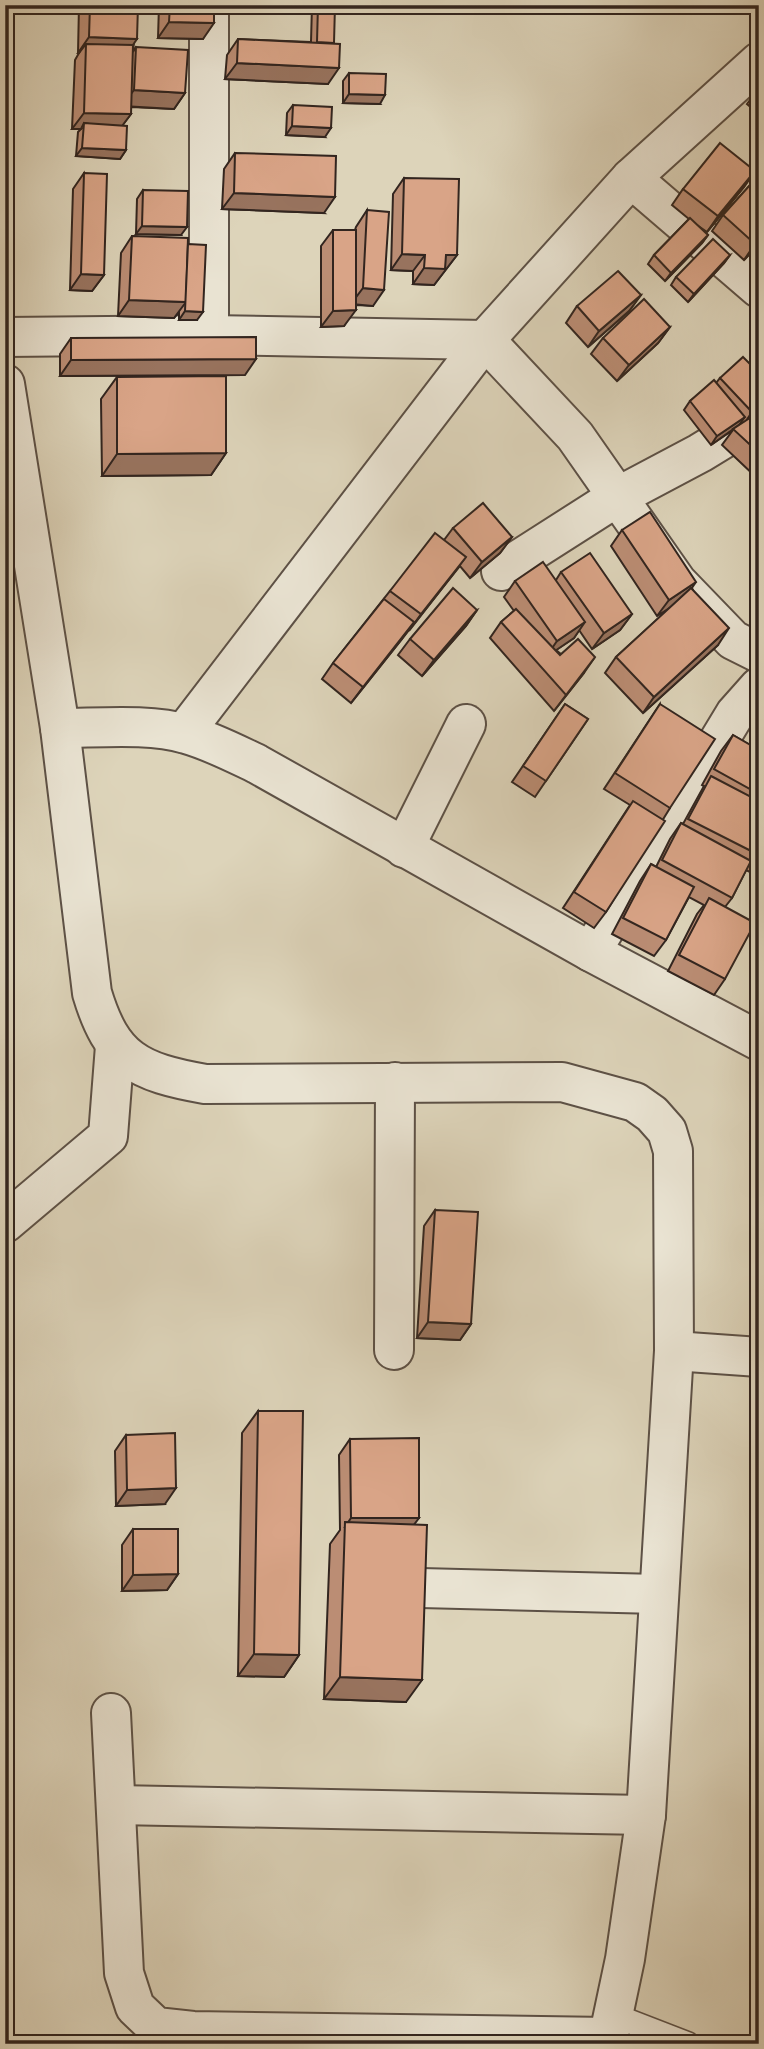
<svg xmlns="http://www.w3.org/2000/svg" width="764" height="2049" viewBox="0 0 764 2049" font-family="'IM FELL English',serif">
<rect width="100%" height="100%" fill="#ddd4ba"/>
<filter id="stains"><feTurbulence type="fractalNoise" baseFrequency=".00286" numOctaves="4"/><feColorMatrix values="0 0 0 0 .2 0 0 0 0 .09 0 0 0 0 .02 0 0 0 .5 -.17"/></filter>
<radialGradient id="worn" r=".72"><stop offset=".6" stop-color="#630" stop-opacity="0"/><stop offset="1" stop-color="#630" stop-opacity=".3"/></radialGradient>
<g fill="none" stroke-linecap="round" stroke-linejoin="round">
<defs>
<polyline id="service" points="613,2015 688,2044"/>
<g id="minor">
<polyline points="209,5 209,335"/>
<polyline points="631,178 759,288"/>
<polyline points="5,337 209,335 485,340 575,436 677,582 733,640 759,653"/>
<polyline points="501,571 617,497 700,453 759,417"/>
<path d="M60,728c37,0 91,-5 126,6 25,7 48,19 71,30l334,188 168,89"/>
<polyline points="184,733 485,340 631,178 759,62"/>
<polyline points="404,848 466,724"/>
<polyline points="591,952 735,714 759,687"/>
<polyline points="5,1223 108,1136 115,1046"/>
<polyline points="394,1350 395,1082"/>
<polyline points="674,1351 759,1357"/>
<polyline points="421,1588 658,1594"/>
<polyline points="111,1713 124,1973 135,2007 156,2027 193,2031 608,2037"/>
<polyline points="116,1805 646,1815"/>
</g>
<path id="tertiary" d="M5,384l55,344 32,265c20,67 46,79 113,91l357,-2 73,20 17,12 15,17 6,20 1,200 -28,464 -21,144 -18,85"/>
</defs>
<use href="#service" stroke="#5d5146" stroke-width="26"/>
<use href="#minor" stroke="#5d5146" stroke-width="42"/>
<use href="#tertiary" stroke="#5d5146" stroke-width="42"/>
<use href="#service" stroke="#e9e3d2" stroke-width="23"/>
<use href="#minor" stroke="#e9e3d2" stroke-width="38"/>
<use href="#tertiary" stroke="#e9e3d2" stroke-width="38"/>
</g>
<g fill="#bb8d74" stroke="#32251f" stroke-width="2">
<polygon points="79,5 138,5 133,52 136,47 185,93 174,109 131,107 131,114 122,126 126,150 120,159 76,156 78,132 81,129 72,129 75,60 79,53 78,53"/>
<polygon points="159,5 214,5 203,39 158,38"/>
<polygon points="312,5 335,5 328,84 225,79 227,55 238,39 311,42"/>
<polygon points="349,73 380,104 343,103 343,81"/>
<polygon points="759,88 759,114 747,104"/>
<polygon points="293,105 325,137 286,135 287,113"/>
<polygon points="235,153 324,213 222,209 224,169"/>
<polygon points="755,171 744,187 707,232 697,225 708,235 702,243 665,281 648,264 654,255 689,219 672,205 683,189"/>
<polygon points="84,173 104,275 92,291 70,290 73,189"/>
<polygon points="759,175 759,244 744,260 712,231 723,215"/>
<polygon points="404,178 457,255 434,285 413,284 413,271 391,270 393,194"/>
<polygon points="143,190 181,235 136,234 137,199"/>
<polygon points="367,210 373,306 356,305 344,326 321,327 321,246 333,230 355,230 356,227"/>
<polygon points="132,236 188,244 197,320 179,320 179,312 174,318 118,316 121,253"/>
<polygon points="730,255 724,263 688,302 671,285 676,277"/>
<polygon points="641,295 629,311 588,347 566,323 577,306"/>
<polygon points="670,327 658,343 617,381 591,354 603,338"/>
<polygon points="71,338 245,375 60,376 60,354"/>
<polygon points="117,377 226,453 211,475 102,476 101,399"/>
<polygon points="720,378 759,409 747,420 759,412 759,476 757,478 722,445 733,430 711,445 684,410 690,401 716,383"/>
<polygon points="453,528 512,537 500,553 470,578 460,566 351,703 322,679 333,663 390,591 444,540"/>
<polygon points="622,530 692,588 718,645 643,713 605,673 616,657 670,608 657,616 611,546"/>
<polygon points="561,572 632,614 620,630 592,649 579,630 574,638 556,650 584,673 554,711 490,638 501,622 514,611 504,597 515,581 556,580"/>
<polygon points="477,610 466,626 422,676 398,655 410,639"/>
<polygon points="565,704 588,719 535,797 512,782"/>
<polygon points="660,704 670,808 606,912 594,928 563,908 630,805 604,789"/>
<polygon points="733,735 759,750 759,863 752,873 746,870 732,898 725,907 725,979 714,995 668,971 697,914 704,905 689,897 666,940 654,956 612,934 640,881 651,864 656,867 670,839 681,823 683,824 704,786 702,785 721,751"/>
<polygon points="435,1210 471,1324 460,1340 417,1338 424,1226"/>
<polygon points="258,1411 299,1655 284,1677 238,1676 242,1433"/>
<polygon points="126,1435 165,1504 116,1506 115,1451"/>
<polygon points="350,1439 414,1524 406,1702 324,1699 330,1544 340,1530 339,1455"/>
<polygon points="133,1529 178,1574 167,1590 122,1591 122,1545"/>
</g>
<g fill="#98735e" stroke="#32251f" stroke-width="2">
<polygon points="169,22 214,23 203,39 158,38"/>
<polygon points="89,37 137,39 126,55 86,44 79,53 78,53"/>
<polygon points="237,63 339,68 328,84 225,79"/>
<polygon points="134,90 185,93 174,109 122,106"/>
<polygon points="349,94 385,95 380,104 343,103"/>
<polygon points="84,113 131,114 119,130 84,123 81,129 72,129"/>
<polygon points="292,126 331,128 325,137 286,135"/>
<polygon points="82,148 126,150 120,159 76,156"/>
<polygon points="755,171 744,187 707,232 718,216"/>
<polygon points="234,193 335,197 324,213 222,209"/>
<polygon points="142,226 187,227 181,235 136,234"/>
<polygon points="708,235 702,243 665,281 671,273"/>
<polygon points="759,241 759,244 744,260 755,244"/>
<polygon points="402,254 425,255 413,271 391,270"/>
<polygon points="446,255 457,255 434,285 413,284 424,268"/>
<polygon points="730,255 724,263 688,302 694,294"/>
<polygon points="81,274 104,275 92,291 70,290"/>
<polygon points="363,288 384,290 373,306 351,304"/>
<polygon points="641,295 629,311 588,347 599,331"/>
<polygon points="129,300 186,302 174,318 118,316"/>
<polygon points="356,310 344,326 321,327 333,311"/>
<polygon points="185,311 203,312 197,320 179,320"/>
<polygon points="670,327 658,343 617,381 629,365"/>
<polygon points="256,359 245,375 60,376 71,360"/>
<polygon points="759,406 759,409 746,421 752,412"/>
<polygon points="745,417 739,425 711,445 717,436"/>
<polygon points="226,453 211,475 102,476 117,454"/>
<polygon points="512,537 500,553 470,578 482,562"/>
<polygon points="466,557 454,573 409,631 421,614"/>
<polygon points="696,582 685,598 657,616 669,600"/>
<polygon points="477,610 466,626 422,676 434,660"/>
<polygon points="632,614 620,630 592,649 604,633"/>
<polygon points="414,622 402,639 351,703 363,687"/>
<polygon points="585,622 574,638 546,657 557,641"/>
<polygon points="729,628 718,645 643,713 654,697"/>
<polygon points="595,657 584,673 554,711 566,695"/>
<polygon points="428,1322 471,1324 460,1340 417,1338"/>
<polygon points="176,1488 165,1504 116,1506 127,1490"/>
<polygon points="351,1518 419,1518 407,1534 345,1527"/>
<polygon points="178,1574 167,1590 122,1591 133,1575"/>
<polygon points="254,1654 299,1655 284,1677 238,1676"/>
<polygon points="340,1677 422,1680 406,1702 324,1699"/>
</g>
<g fill="#d9a487" stroke="#32251f" stroke-width="2">
<polygon points="90,5 138,5 137,39 89,37"/>
<polygon points="170,5 214,5 214,23 169,22"/>
<polygon points="318,5 335,5 334,43 317,42"/>
<polygon points="238,39 340,44 339,68 237,63"/>
<polygon points="86,44 133,45 131,114 84,113"/>
<polygon points="136,47 188,50 185,93 134,90"/>
<polygon points="349,73 386,74 385,95 349,94"/>
<polygon points="293,105 332,107 331,128 292,126"/>
<polygon points="84,123 127,126 126,150 82,148"/>
<polygon points="720,143 755,171 718,216 683,189"/>
<polygon points="235,153 336,156 335,197 234,193"/>
<polygon points="84,173 107,174 104,275 81,274"/>
<polygon points="759,175 759,241 755,244 723,215"/>
<polygon points="404,178 459,179 457,255 446,255 445,269 424,268 425,255 402,254"/>
<polygon points="143,190 188,191 187,227 142,226"/>
<polygon points="367,210 389,212 384,290 363,288"/>
<polygon points="690,218 708,235 671,273 654,255"/>
<polygon points="333,230 356,230 356,310 333,311"/>
<polygon points="132,236 188,238 186,302 129,300"/>
<polygon points="713,239 730,255 694,294 676,277"/>
<polygon points="188,244 206,245 203,312 185,311"/>
<polygon points="618,271 641,295 599,331 577,306"/>
<polygon points="644,299 670,327 629,365 603,338"/>
<polygon points="256,337 256,359 71,360 71,338"/>
<polygon points="743,357 759,373 759,406 752,412 720,378"/>
<polygon points="226,376 226,453 117,454 117,377"/>
<polygon points="714,380 745,417 717,436 690,401"/>
<polygon points="759,412 759,453 733,429"/>
<polygon points="483,503 512,537 482,562 453,528"/>
<polygon points="650,512 696,582 669,600 622,530"/>
<polygon points="435,533 466,557 421,614 390,591"/>
<polygon points="590,553 632,614 604,633 561,572"/>
<polygon points="543,562 585,622 557,641 515,581"/>
<polygon points="453,588 477,610 434,660 410,639"/>
<polygon points="691,588 729,628 654,697 616,657"/>
<polygon points="384,599 414,622 363,687 333,663"/>
<polygon points="516,609 560,655 578,639 595,657 566,695 501,622"/>
<polygon points="565,704 588,719 546,781 523,766"/>
<polygon points="660,704 715,739 670,808 615,773"/>
<polygon points="733,735 759,750 759,794 714,769"/>
<polygon points="711,776 759,801 759,855 688,819"/>
<polygon points="633,801 665,821 606,912 574,892"/>
<polygon points="681,823 751,861 732,898 662,860"/>
<polygon points="651,864 694,887 666,940 623,918"/>
<polygon points="709,898 755,923 725,979 679,955"/>
<polygon points="435,1210 478,1212 471,1324 428,1322"/>
<polygon points="258,1411 303,1411 299,1655 254,1654"/>
<polygon points="175,1433 176,1488 127,1490 126,1435"/>
<polygon points="419,1438 419,1518 351,1518 350,1439"/>
<polygon points="345,1522 427,1525 422,1680 340,1677"/>
<polygon points="133,1529 178,1529 178,1574 133,1575"/>
</g>
<rect width="764" height="2049" fill="none" stroke="#ddd4ba" stroke-width="28"/>
<rect x="7" y="7" width="750" height="2035" fill="none" stroke="#32251f" stroke-width="3.5"/>
<rect x="14" y="14" width="736" height="2021" fill="none" stroke="#32251f" stroke-width="2"/>
<rect width="100%" height="100%" filter="url(#stains)"/>
<rect width="100%" height="100%" fill="url(#worn)"/>
</svg>
